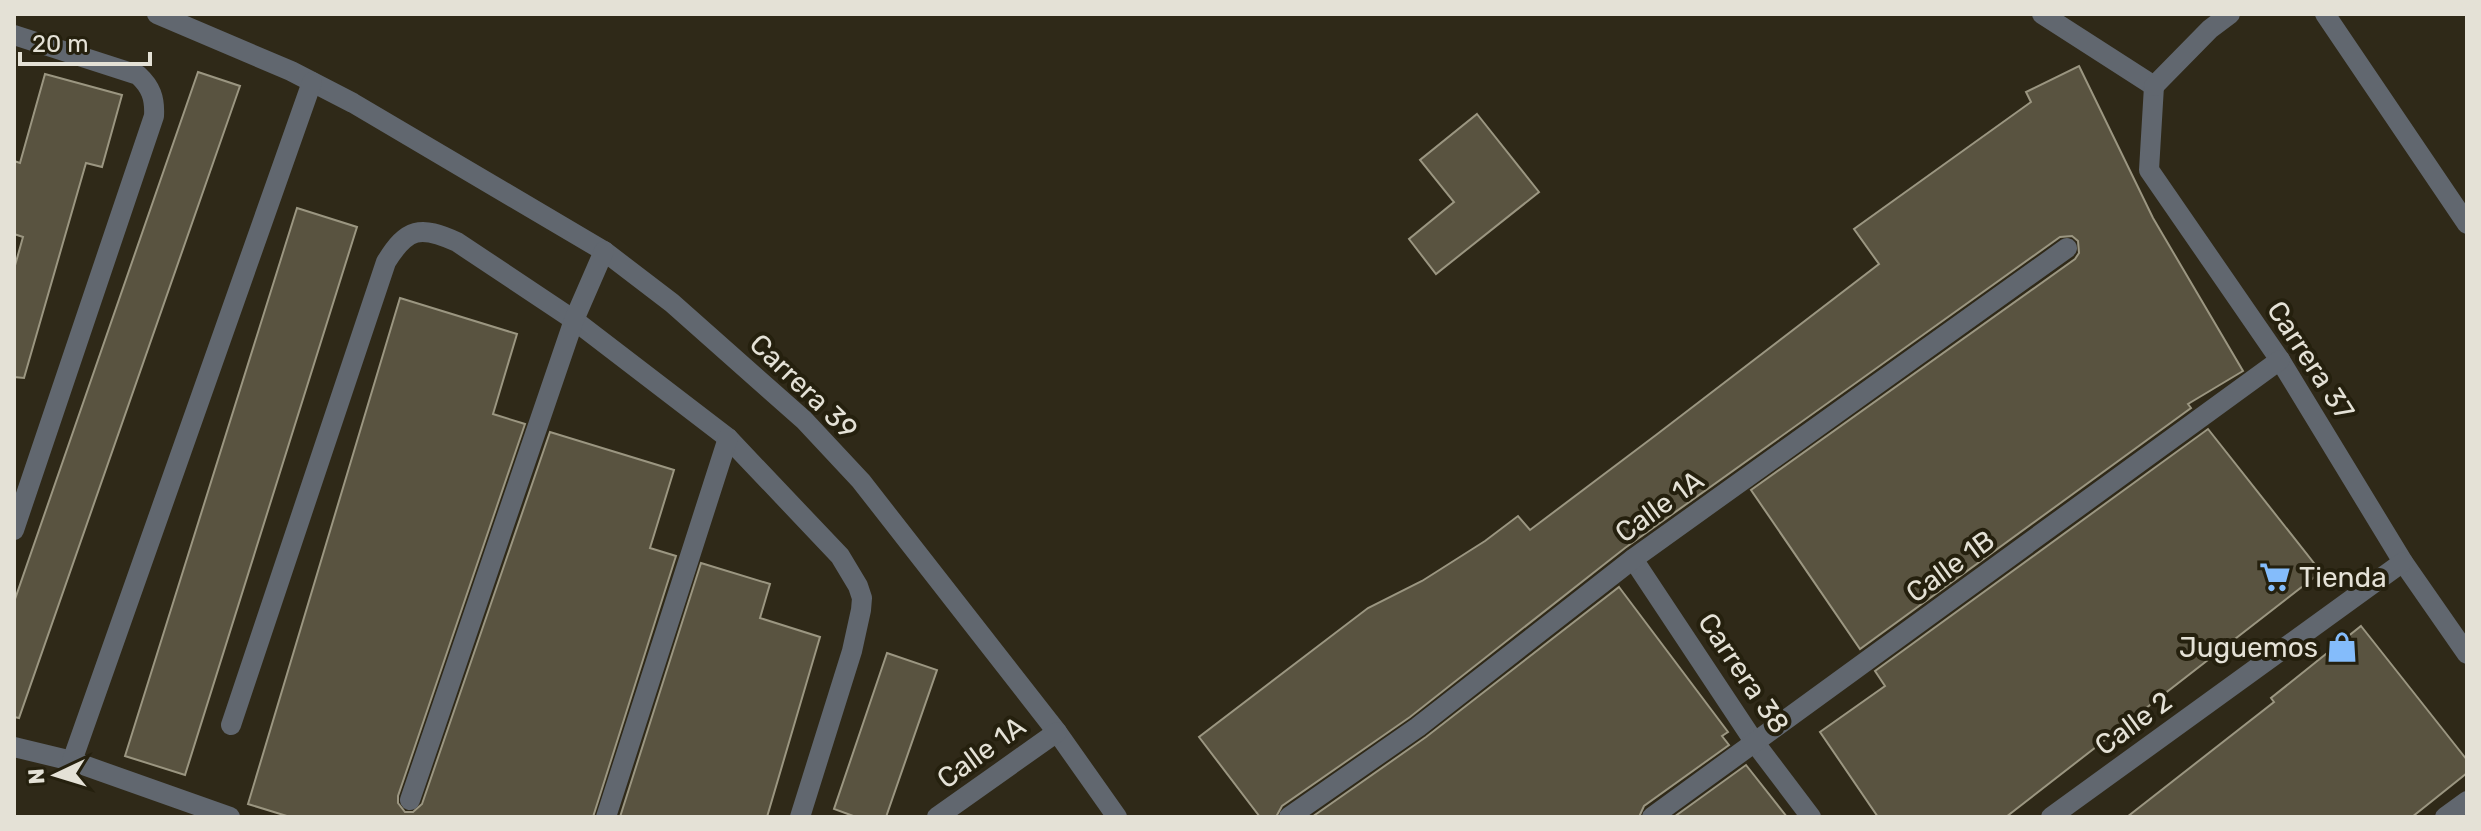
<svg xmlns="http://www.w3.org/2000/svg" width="2481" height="831" viewBox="0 0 2481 831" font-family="Rubik,sans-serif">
<rect width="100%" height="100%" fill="#2f2918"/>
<g fill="#595340" stroke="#9b9681" stroke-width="2">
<polygon points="2079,66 2153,218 2243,371 2188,404 2191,408 1860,649 1751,490 2075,259 2079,253 2078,241 2072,236 2060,237 1625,548 1410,717 1282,806 1276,817 1260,817 1199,737 1368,608 1422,581 1485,541 1518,516 1530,530 1656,435 1879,264 1854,229 2031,102 2026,92"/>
<polygon points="198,72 240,86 19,718 14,717 14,602"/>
<polygon points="45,74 122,95 102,167 86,163 24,378 14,377 14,269 23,237 14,234 14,161 20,163"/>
<polygon points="1477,114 1539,192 1436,274 1409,239 1454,202 1420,160"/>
<polygon points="297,208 357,227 185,775 125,756"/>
<polygon points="400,298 517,334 493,414 525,424 398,796 398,803 405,812 413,812 422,804 550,432 674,470 650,548 676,556 593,817 290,817 248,804"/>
<polygon points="2208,429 2321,572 2006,817 1878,817 1820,732 1885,686 1875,671"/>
<polygon points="701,563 770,584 760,618 820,637 767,817 620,817"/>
<polygon points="1619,587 1728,732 1722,736 1729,745 1644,806 1639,817 1312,817 1426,737"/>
<polygon points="2361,626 2467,760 2467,773 2412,817 2127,817 2274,702 2271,698"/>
<polygon points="887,653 937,670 886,817 856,817 834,809"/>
<polygon points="1746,765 1787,817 1674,817"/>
</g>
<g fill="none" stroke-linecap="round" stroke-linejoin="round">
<g stroke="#61676f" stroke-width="20">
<polyline points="157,14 291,71 353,103 604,251 672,303 804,420 861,481 1057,732 1117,817"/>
<polyline points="2042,14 2154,86"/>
<polyline points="2325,14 2467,224"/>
<path d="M14,35l124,40c13,12 17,23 16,41l-140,414"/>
<polyline points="2154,86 2149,170 2280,360 2403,562 2467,654"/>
<polyline points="2154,86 2210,29 2230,14"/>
<polyline points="1633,559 1755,743 1811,817"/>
<path d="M231,725l155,-463c21,-34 34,-37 71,-20l117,78 154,118 112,118 18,30 4,12 -1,12 -9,41 -52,166"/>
<polyline points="14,747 72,761 230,817"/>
<polyline points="72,761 312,82"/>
<polyline points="410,800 574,320 604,251"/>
<polyline points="606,817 728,438"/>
<polyline points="937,817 1057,732"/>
<polyline points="1289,817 1418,727 1633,559 2067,248"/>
<polyline points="1652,817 2280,360"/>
<polyline points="2051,817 2403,562"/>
<polyline points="2445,817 2467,801"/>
</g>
</g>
<defs>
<symbol id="supermarket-bare" viewBox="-9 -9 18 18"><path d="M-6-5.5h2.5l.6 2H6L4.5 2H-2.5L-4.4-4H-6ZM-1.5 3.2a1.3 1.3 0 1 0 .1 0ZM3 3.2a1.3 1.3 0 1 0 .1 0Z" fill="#84bcfb" stroke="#25200e" stroke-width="2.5" paint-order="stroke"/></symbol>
<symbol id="shop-bare" viewBox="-9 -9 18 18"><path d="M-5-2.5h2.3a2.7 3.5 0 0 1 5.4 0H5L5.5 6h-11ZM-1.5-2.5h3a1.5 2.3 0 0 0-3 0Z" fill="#84bcfb" stroke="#25200e" stroke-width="2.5" paint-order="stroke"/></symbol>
</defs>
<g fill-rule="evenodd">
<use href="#supermarket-bare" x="2253" y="555" width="44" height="44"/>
<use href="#shop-bare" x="2320" y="625" width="44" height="44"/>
</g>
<g text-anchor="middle" stroke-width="8" stroke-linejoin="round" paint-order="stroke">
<g font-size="28" fill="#e4e1d6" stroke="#25200e">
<text transform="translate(2311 360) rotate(57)" y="10">Carrera 37</text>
<text transform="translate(804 386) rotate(44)" y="10">Carrera 39</text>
<text transform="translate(1659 506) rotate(-36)" y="10">Calle 1A</text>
<text transform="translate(1950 566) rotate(-36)" y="10">Calle 1B</text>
<text transform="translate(1744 673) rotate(56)" y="10">Carrera 38</text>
<text transform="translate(2133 723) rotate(-36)" y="10">Calle 2</text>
<text transform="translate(981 752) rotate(-36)" y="10">Calle 1A</text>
</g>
<g font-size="28" fill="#e4e1d6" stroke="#25200e" text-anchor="start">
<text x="2299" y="587">Tienda</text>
<text x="2318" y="657" text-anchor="end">Juguemos</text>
</g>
</g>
<rect width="2481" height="831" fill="none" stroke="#e4e1d6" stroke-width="32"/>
<g transform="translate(56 775) rotate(266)" stroke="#25200e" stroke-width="6" paint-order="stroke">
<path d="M0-6L14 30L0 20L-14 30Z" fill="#e4e1d6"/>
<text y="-12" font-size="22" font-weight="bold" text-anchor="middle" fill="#e4e1d6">N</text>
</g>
<path d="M20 52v12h130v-12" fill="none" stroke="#e4e1d6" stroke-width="4"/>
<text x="32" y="52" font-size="24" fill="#e4e1d6" stroke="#25200e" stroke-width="6" paint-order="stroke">20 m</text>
</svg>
